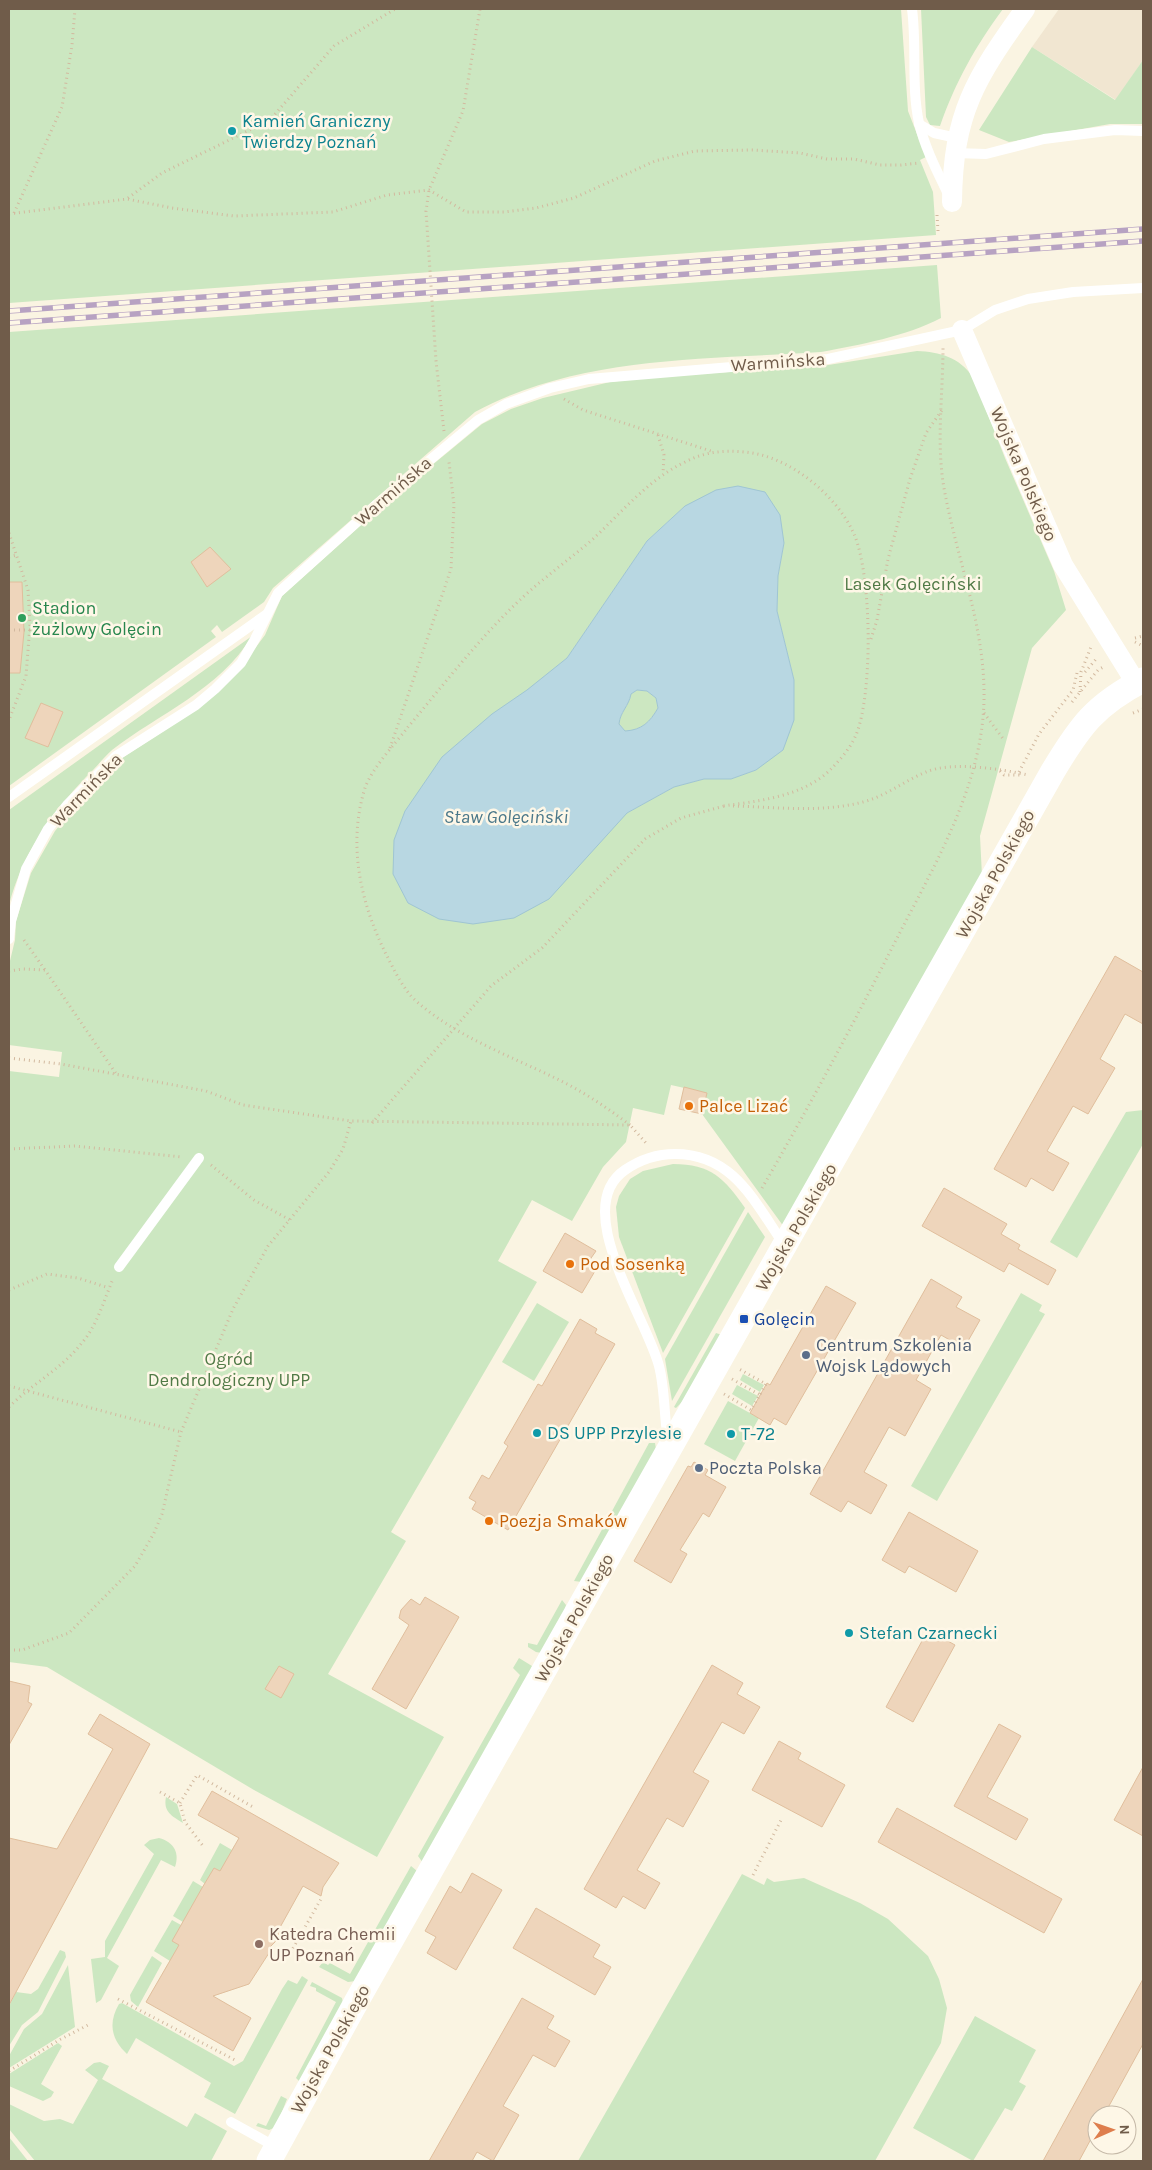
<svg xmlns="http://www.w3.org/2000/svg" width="1152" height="2170" viewBox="0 0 1152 2170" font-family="Karla,sans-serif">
<rect width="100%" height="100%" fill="#faf4e2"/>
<polygon fill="#f1e6d1" points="1059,9 1143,9 1143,60 1116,100 1032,47"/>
<g fill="#cce7c1" fill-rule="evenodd">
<polygon points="9,9 901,9 908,111 926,157 920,160 933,192 936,235 9,303"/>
<path d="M921,9h82c-28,38 -47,72 -63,117l-10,-1 -4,-8z"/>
<polygon points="1032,47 1115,100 1143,60 1143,124 1110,124 1009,142 979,130"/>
<path d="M937,265l4,53c-34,18 -82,27 -120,34 -116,8 -241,3 -346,60l-202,176 -9,14 -42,30 -5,-7 -6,6 5,6 -207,149v-454z"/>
<path d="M917,351c23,1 42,6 56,26l32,81 49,113 12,39 -34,38 -52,188 2,40 -198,351 -82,-113 5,-21 -36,-8 -7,30 -31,-7 -7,34 -23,25 -31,54 -40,-21 -34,61 39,21 -146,250 15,9 -78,133 116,63 -67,120 -123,-67 -207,-123 -38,-5v-591l50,6 3,-25 -53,-7v-80l6,-25 1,-19 15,-48 24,-42 31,-38 33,-33 80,-52 37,-34 29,-39 17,-39 98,-88 102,-84 29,-15 32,-11 67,-16 41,-5 171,-11zM685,506l99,37 -6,33 -1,35 17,69 -38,90 -25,9h-27l-30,8 -47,26 -100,-122 40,-33 80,-117z"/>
<path d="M252,636c-33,54 -92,77 -140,114 -9,8 -17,19 -26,27 -36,38 -64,78 -77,128v-95z"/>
<path d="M637,690l10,1 9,7 2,10c-8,14 -16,22 -33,23l-6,-7c1,-12 10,-18 12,-30z"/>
<polygon points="1143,1110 1143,1144 1077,1258 1050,1242 1126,1112"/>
<path d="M673,1164c38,0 51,14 72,44l-82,145 -44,-116 -3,-30 3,-11 11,-17 13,-8z"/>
<polygon points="748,1212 765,1237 672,1401 665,1359"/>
<polygon points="1021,1293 1042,1305 1039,1311 1045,1314 937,1501 911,1486"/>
<polygon points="537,1303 569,1322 534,1381 502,1362"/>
<polygon points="716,1333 722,1335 688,1396 676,1408 674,1407"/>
<polygon points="743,1374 764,1385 760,1392 740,1380"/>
<polygon points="737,1385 758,1396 752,1406 732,1394"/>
<polygon points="728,1401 759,1418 735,1461 704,1444"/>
<polygon points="649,1443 655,1443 656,1449 582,1582 574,1581"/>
<polygon points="562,1600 566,1605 564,1614 542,1653 536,1652 528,1647 528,1643 537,1645"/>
<polygon points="519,1658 532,1666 530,1673 423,1863 418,1856 520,1675 513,1668"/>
<path d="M166,1797l11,7 6,19c-11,-7 -20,-11 -17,-26z"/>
<path d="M159,1838c15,4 21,15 16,29l-14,-7 -54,98 12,8 -18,34 -5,3 -5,-44 14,-2v-16l49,-87 -10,-9 6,-5z"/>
<polygon points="220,1843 232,1850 234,1846 281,1874 268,1898 214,1868 205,1884 200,1880"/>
<polygon points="411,1866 417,1871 356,1981 348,1982 319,1967 323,1962 328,1965 330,1963 350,1974"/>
<polygon points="742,1874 764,1885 767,1878 774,1882 804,1878 860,1903 888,1919 928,1956 939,1979 947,2008 941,2043 875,2161 578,2161"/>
<polygon points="193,1881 203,1887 183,1922 173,1916"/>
<polygon points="172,1920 181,1925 226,1971 212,1996 165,1969 170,1961 154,1951"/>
<polygon points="60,1950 65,1952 66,1957 38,2012 22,2025 9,2046 9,2006 16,1992 31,1994 38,1989"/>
<polygon points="152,1956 162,1963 138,2007 131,2001 130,1995"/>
<polygon points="68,1965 75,2027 9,2068 9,2056 24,2029 42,2014"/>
<path d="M302,1976l6,4 -73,134 -31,-17 7,-14 -75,-45 -9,16c-16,-15 -19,-31 -8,-50l3,-1 112,63 9,-5 39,-72 6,-9 9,4z"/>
<polygon points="312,1982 342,1998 343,2003 300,2082 296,2078 336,2002 316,1991 316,1988 310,1986"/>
<polygon points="975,2016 1036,2050 1019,2082 1026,2086 1012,2111 1005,2108 973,2161 913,2128"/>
<polygon points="58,2043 62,2046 41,2084 54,2092 51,2097 43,2101 9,2086 9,2074"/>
<polygon points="100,2062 109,2066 102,2079 187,2127 195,2113 227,2131 211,2161 35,2161 9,2129 9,2104 44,2121 60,2119 73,2124 98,2080 85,2070 94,2063"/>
<polygon points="281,2096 287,2099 276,2127 269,2130 256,2126 258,2123 266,2126"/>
<polygon points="9,2137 28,2161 9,2161"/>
</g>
<path fill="#b8d7e2" stroke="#9fc5d3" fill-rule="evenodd" d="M738,486l27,6 15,23 4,28 -6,33 -1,35 17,69v40l-11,30 -27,20 -25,9h-27l-30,8 -47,26 -78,86 -35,19 -41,6 -34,-5 -31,-16 -15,-29 1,-34 11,-29 37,-54 50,-43 35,-24 40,-32 80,-117 38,-35 31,-16zM637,690l10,1 9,7 2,10c-8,14 -16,22 -33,23l-6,-7c1,-12 10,-18 12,-30z"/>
<g fill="#eed5bb" stroke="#e0be9c">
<polygon points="210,547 231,569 207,587 191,562"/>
<polygon points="9,582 22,582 24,632 20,673 9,673"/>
<polygon points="41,703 63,712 48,747 25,738"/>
<polygon points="1115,956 1143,972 1143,1024 1125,1014 1100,1059 1115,1068 1088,1114 1073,1106 1047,1151 1069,1163 1053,1191 1031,1178 1026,1187 994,1169"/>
<polygon points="684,1087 707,1093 702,1114 679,1109"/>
<polygon points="944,1188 1007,1224 1001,1234 1020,1245 1018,1249 1056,1270 1048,1285 1009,1263 1004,1272 922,1226"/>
<polygon points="565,1233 596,1251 589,1261 598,1266 582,1293 543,1271"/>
<polygon points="931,1279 962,1297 956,1307 980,1320 964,1348 941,1335 916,1380 931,1389 905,1436 889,1427 864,1472 887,1485 871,1514 848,1501 841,1512 810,1494"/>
<polygon points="826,1286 856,1303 786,1425 774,1418 770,1425 750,1413 767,1383 770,1385"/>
<polygon points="580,1319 597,1329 595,1333 615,1344 508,1530 472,1509 476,1502 469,1498 482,1475 489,1479 508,1446 504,1443 538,1384 542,1386"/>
<polygon points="694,1462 708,1470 705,1475 726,1487 709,1517 703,1513 680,1550 687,1554 671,1583 634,1561 688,1466 691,1467"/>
<polygon points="909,1512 978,1551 956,1592 909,1566 905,1573 882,1560"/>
<polygon points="425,1597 459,1617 406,1709 372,1689 409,1625 399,1618 401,1610 411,1599 420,1605"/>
<polygon points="928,1630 955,1645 913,1722 886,1707"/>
<polygon points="712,1665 743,1683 737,1694 760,1707 744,1734 722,1722 693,1772 709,1781 683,1827 667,1818 637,1870 660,1883 645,1909 623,1896 616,1908 584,1889"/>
<polygon points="279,1666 294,1674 281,1698 265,1689"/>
<polygon points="9,1681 30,1686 28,1702 32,1704 9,1745"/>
<polygon points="100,1714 150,1744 9,2005 9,1838 57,1849 113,1749 88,1734"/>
<polygon points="999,1724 1021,1736 987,1797 1028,1819 1016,1840 954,1806"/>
<polygon points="779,1741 801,1753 798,1759 845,1785 822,1827 752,1790"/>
<polygon points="1143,1767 1143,1836 1114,1820"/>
<polygon points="212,1791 339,1863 323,1887 321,1896 303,1886 278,1931 280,1932 275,1942 269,1948 269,1953 249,1984 213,1996 251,2018 233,2051 146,2002 179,1945 172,1941 202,1888 214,1868 220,1871 239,1838 198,1815"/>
<polygon points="897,1808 1062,1899 1044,1933 878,1842"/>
<polygon points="472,1873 502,1890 456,1970 427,1953 436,1937 425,1931 450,1886 461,1893"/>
<polygon points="536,1908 600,1945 593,1957 611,1967 595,1995 513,1948"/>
<polygon points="1143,1979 1143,2044 1104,2115 1097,2115 1097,2128 1079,2161 1043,2161"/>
<polygon points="522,1998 554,2016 547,2028 570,2041 555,2067 533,2055 503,2106 519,2115 493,2161 477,2152 472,2161 429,2161"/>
</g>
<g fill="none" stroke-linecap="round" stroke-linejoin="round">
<g stroke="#d2b99f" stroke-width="3" stroke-dasharray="1 4" stroke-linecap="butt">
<polyline points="128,198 162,173 270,120 334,46 395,9"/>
<polyline points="14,213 62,107 72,45 75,9"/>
<polyline points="9,214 127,199 172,208 234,216 333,212 387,195 429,190 466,212 504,212 536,208 574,198 655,161 695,151 752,150 800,153 827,159 854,159 880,165 901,165 919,163"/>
<polyline points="937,215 938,231"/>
<polyline points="564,399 583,410 711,451"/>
<polyline points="444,431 436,361 426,211 429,190 463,111 480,9"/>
<polyline points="658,435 664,455 663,474"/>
<polyline points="9,533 28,590 30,624 26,676 9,720"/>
<polyline points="9,557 17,555"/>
<polyline points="9,630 30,630"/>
<polyline points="1135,638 1143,636"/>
<polyline points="871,639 877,620 888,559 910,479 926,433 942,410"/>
<polyline points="1135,642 1143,646"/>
<polyline points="1085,672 1097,658"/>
<polyline points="1080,692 1081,672 1091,647"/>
<polyline points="1072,702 1098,670 1105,666"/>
<polyline points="984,713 1004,740"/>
<polyline points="1133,713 1143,709"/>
<polyline points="390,748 451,569 454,505 449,462"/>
<polyline points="1000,771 1004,775 1022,775"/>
<polyline points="1019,772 1039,734 1073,690 1077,673"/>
<path d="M733,806c43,1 88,7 130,-4 23,-6 41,-21 63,-30 26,-11 75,-3 102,3"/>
<polyline points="24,940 45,970"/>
<polyline points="9,971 23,969 45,970 117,1075"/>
<polyline points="9,1058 61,1064 206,1091 243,1105 351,1121 630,1125 646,1143"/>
<polyline points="372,1123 491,986 542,948 645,839 681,818 724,806"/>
<path d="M630,1125c-20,-15 -40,-29 -63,-41 -50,-26 -109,-45 -152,-84 -11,-10 -21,-30 -28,-44 -26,-51 -40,-111 -22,-168 7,-20 30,-44 43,-61 37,-44 73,-91 115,-130 23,-21 47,-38 70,-58 29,-27 56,-60 92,-77 19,-10 38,-12 59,-10 44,3 92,42 110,82 18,41 19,160 2,201 -6,14 -17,26 -27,36 -28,26 -71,30 -106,35"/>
<polyline points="9,1149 75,1146 182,1157"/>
<polyline points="211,1165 254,1200 290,1220"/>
<path d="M762,1188c46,-79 89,-160 131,-242 40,-79 93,-164 91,-256 -1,-69 -28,-134 -40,-202 -8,-45 -1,-94 -1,-140"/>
<polyline points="9,1290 47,1274 78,1278 109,1288"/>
<polyline points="732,1379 760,1395"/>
<polyline points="9,1386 181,1432"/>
<polyline points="724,1394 751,1410 766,1384 739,1369"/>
<path d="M9,1407c23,-23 52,-38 72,-63 16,-18 23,-44 32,-65"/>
<polyline points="9,1650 22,1650 69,1633 135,1566 154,1533 162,1514 181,1432 233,1309 268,1246 329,1172 343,1149 351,1121"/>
<polyline points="160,1792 180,1803 185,1822 203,1846"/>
<polyline points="180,1803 197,1775 253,1807"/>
<polyline points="753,1875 781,1820"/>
<polyline points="288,1957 321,1899"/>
<polyline points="118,1999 235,2060"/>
<polyline points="9,2071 59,2040 90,2024"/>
</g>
<g stroke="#fff" stroke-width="10">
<path d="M912,9c5,37 -1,77 7,114 6,25 18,48 29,71"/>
<polyline points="919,124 934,133 957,138"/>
<polyline points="954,153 986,154 1044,139 1115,130 1143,131"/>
<polyline points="9,797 267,614"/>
<polyline points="9,939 11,921 26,869 48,829 67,805 116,756 196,705 215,689 241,663 255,639 278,593 377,504 478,420 506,404 550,388 589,379 828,359 962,330 995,310 1028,299 1073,292 1143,288"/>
<polyline points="119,1267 199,1158"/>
<path d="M668,1441c-4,-24 -3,-52 -9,-75 -12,-48 -90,-158 -34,-196 16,-11 31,-16 50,-16 58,0 79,47 108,89"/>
<polyline points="231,2122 276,2147"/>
</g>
<g stroke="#fff" stroke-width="20">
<path d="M952,202c1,-89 23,-123 73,-193"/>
<polyline points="962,330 1063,565 1136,683"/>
</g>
<path stroke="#fff" stroke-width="25" d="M269,2161l90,-164 694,-1226c27,-45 42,-66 90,-91"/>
<defs>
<g id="rail">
<polyline points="9,311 1143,229"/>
<polyline points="9,323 1143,241"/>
</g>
</defs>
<use href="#rail" stroke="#b7a2c2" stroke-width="5.5"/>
<use href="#rail" stroke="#fef7e7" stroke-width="4" stroke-dasharray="11" stroke-linecap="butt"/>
</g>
<g fill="#0f9aa8" stroke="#fef7e7" stroke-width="2">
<circle cx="232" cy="131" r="5"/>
<circle cx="537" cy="1433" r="5"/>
<circle cx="731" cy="1434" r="5"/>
<circle cx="849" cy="1633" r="5"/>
</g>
<circle fill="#2e9e5b" stroke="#fef7e7" stroke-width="2" cx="22" cy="618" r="5"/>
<g fill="#e8710a" stroke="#fef7e7" stroke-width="2">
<circle cx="689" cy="1106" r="5"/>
<circle cx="570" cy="1264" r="5"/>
<circle cx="489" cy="1521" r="5"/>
</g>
<rect fill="#1a4fb4" stroke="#fef7e7" stroke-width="2" x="739" y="1314" width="10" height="10" rx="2.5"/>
<g fill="#5c6f8a" stroke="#fef7e7" stroke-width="2">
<circle cx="806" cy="1355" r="5"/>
<circle cx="699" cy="1468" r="5"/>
</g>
<circle fill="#8d6e63" stroke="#fef7e7" stroke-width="2" cx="259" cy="1944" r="5"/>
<g text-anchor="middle" stroke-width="5" stroke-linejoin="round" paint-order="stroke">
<g font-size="18" fill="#0d838f" stroke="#fef7e7" text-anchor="start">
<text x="242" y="127">Kamień Graniczny<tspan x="242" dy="21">Twierdzy Poznań</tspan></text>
<text x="547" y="1439">DS UPP Przylesie</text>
<text x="741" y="1440">T-72</text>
<text x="859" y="1639">Stefan Czarnecki</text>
</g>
<g font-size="18" fill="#705c4a" stroke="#fef7e7">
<text transform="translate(778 362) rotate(-4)" y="6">Warmińska</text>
<text transform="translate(1024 474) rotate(67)" y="6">Wojska Polskiego</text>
<text transform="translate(393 491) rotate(-41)" y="6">Warmińska</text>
<text transform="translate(86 790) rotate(-46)" y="6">Warmińska</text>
<text transform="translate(995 874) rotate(-61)" y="6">Wojska Polskiego</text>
<text transform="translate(796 1227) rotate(-60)" y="6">Wojska Polskiego</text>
<text transform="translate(574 1618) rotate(-61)" y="6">Wojska Polskiego</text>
<text transform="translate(330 2049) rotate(-61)" y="6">Wojska Polskiego</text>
</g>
<g font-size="18" fill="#507a46" stroke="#fef7e7">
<text x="913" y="590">Lasek Golęciński</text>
<text x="229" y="1365">Ogród<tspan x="229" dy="21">Dendrologiczny UPP</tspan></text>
</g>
<g font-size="18" fill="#27864d" stroke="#fef7e7" text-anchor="start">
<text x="32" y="614">Stadion<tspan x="32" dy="21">żużlowy Golęcin</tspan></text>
</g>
<g font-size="18" fill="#c56008" stroke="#fef7e7" text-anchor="start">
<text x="699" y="1112">Palce Lizać</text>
<text x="580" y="1270">Pod Sosenką</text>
<text x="499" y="1527">Poezja Smaków</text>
</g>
<g font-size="18" fill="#164399" stroke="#fef7e7" text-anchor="start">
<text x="754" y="1325">Golęcin</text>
</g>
<g font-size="18" fill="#4e5e75" stroke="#fef7e7" text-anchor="start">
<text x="816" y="1351">Centrum Szkolenia<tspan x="816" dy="21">Wojsk Lądowych</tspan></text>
<text x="709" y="1474">Poczta Polska</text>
</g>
<g font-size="18" fill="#785e54" stroke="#fef7e7" text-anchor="start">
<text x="269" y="1940">Katedra Chemii<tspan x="269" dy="21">UP Poznań</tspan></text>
</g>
<g font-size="19" font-style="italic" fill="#497789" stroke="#fef7e7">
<text x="506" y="823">Staw Golęciński</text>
</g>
</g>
<rect width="1152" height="2170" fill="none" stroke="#705c4a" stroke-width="20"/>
<g transform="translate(1112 2130) rotate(88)"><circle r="24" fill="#fef7e7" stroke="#c5b9a8"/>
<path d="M0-4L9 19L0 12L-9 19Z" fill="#de7e4d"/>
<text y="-8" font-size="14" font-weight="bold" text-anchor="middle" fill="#705c4a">N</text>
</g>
</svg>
